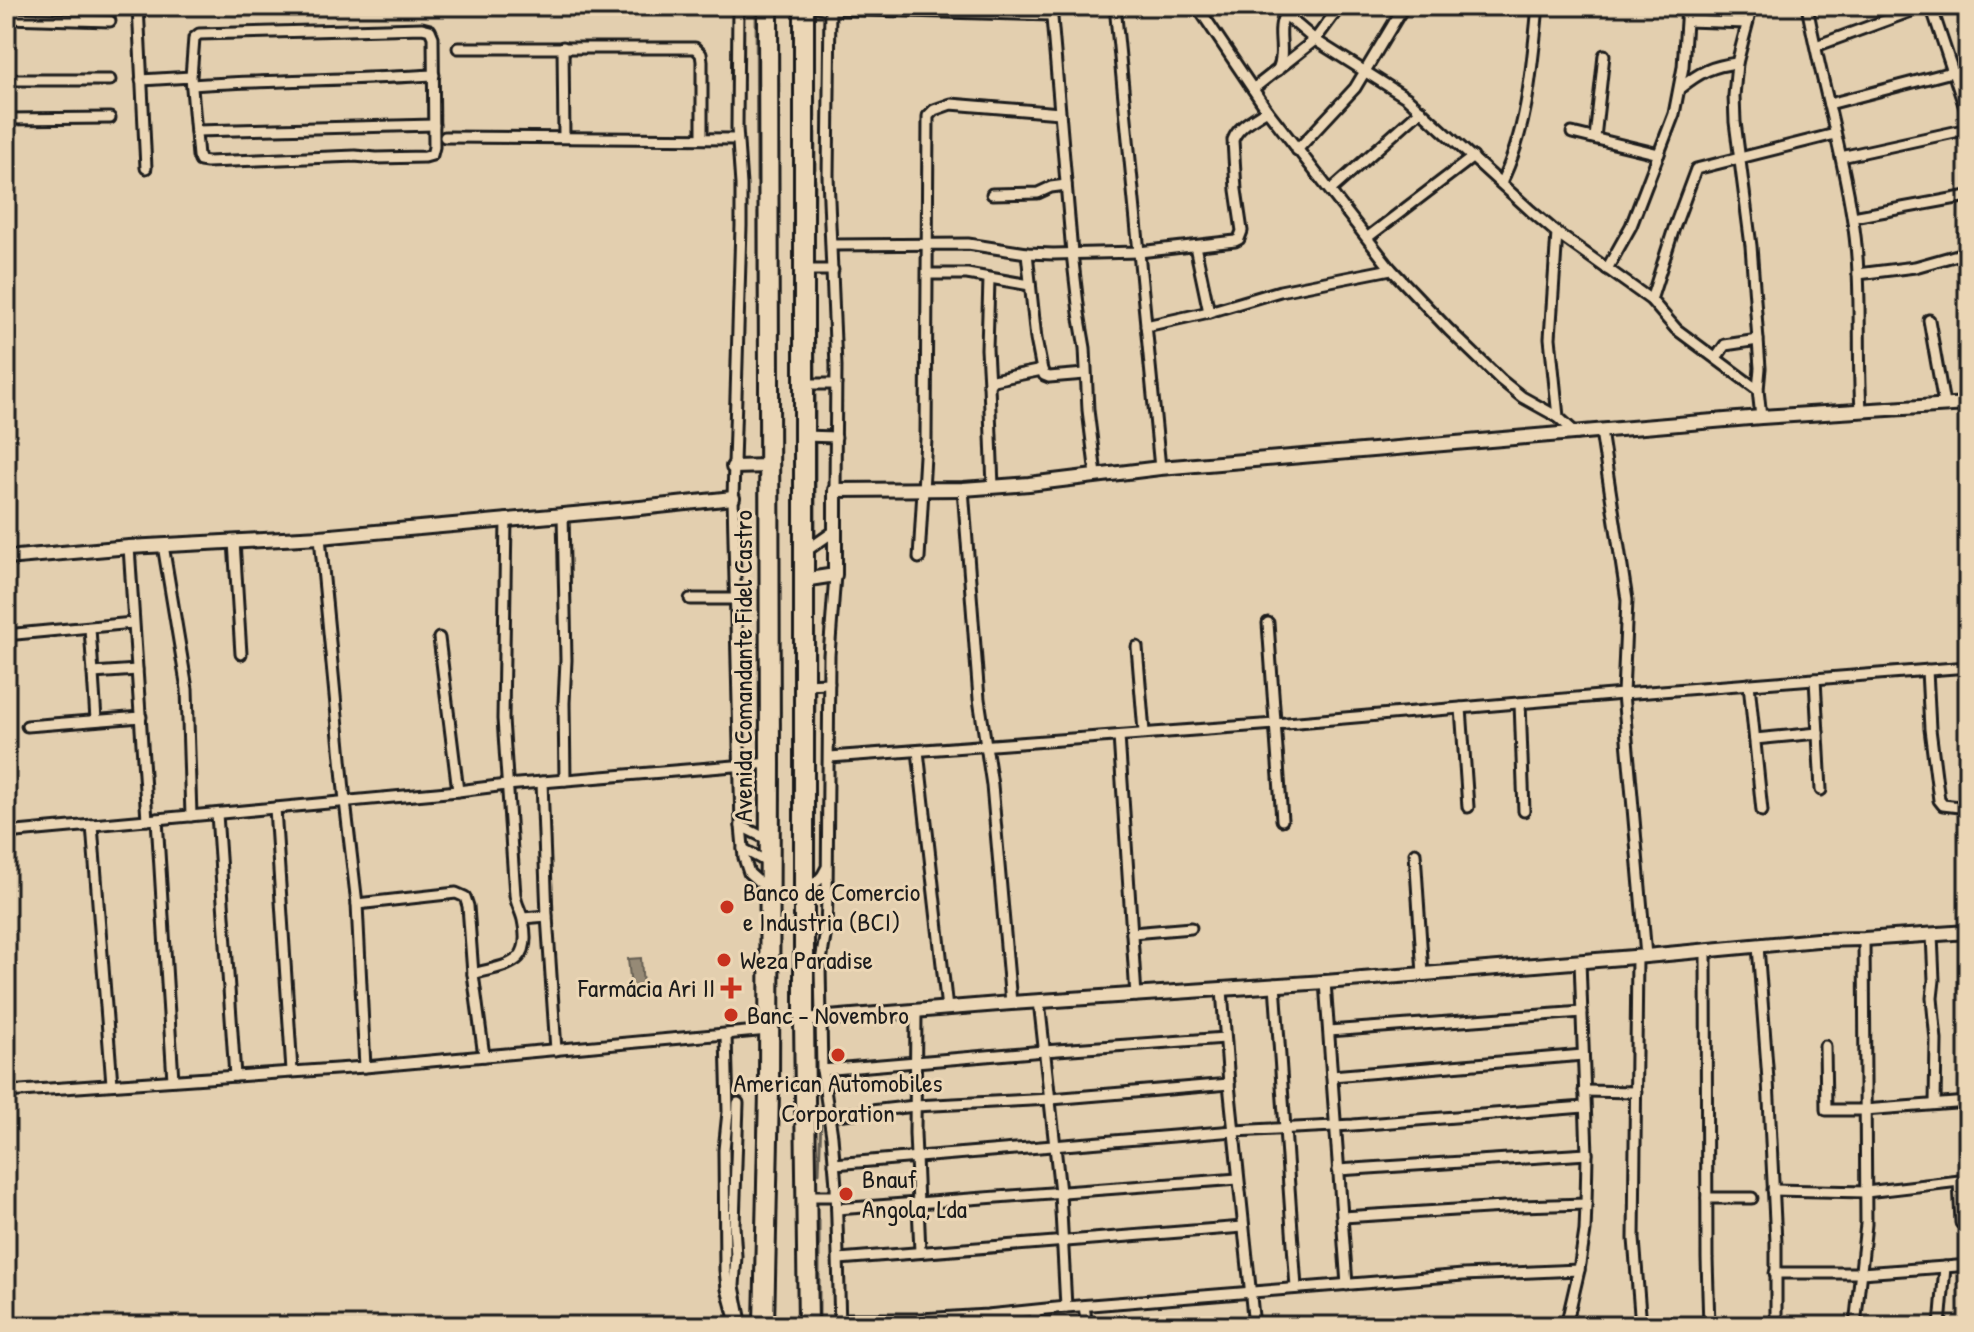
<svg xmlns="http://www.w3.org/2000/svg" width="1974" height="1332" viewBox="0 0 1974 1332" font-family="'Patrick Hand',sans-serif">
<rect width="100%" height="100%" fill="#e3cfaf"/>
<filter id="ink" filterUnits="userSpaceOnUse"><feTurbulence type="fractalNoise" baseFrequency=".0125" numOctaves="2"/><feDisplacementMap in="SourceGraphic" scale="16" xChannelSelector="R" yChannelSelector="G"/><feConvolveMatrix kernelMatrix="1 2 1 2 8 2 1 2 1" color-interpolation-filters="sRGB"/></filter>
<g filter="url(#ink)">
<polygon fill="#968a76" stroke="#655e52" stroke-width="2" points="641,958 643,987 631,987 628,959"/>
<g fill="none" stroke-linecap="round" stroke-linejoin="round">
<g stroke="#655e52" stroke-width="3">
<polyline points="756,6 757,181"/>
<polyline points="814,12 815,169"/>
<polyline points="758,213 759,455"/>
<polyline points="814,267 815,180"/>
<polyline points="814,274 815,381"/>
<polyline points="815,387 815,431"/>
<polyline points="759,482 760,751"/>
<polyline points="815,538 815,440"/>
<polyline points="814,573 814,550"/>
<polyline points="814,584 815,676"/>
<polyline points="760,768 760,832"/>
<polyline points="814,790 815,692"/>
<polyline points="760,840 760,880"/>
<polyline points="760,888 760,898"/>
<polyline points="760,907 760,984"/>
<polyline points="819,1173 821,1118"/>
<polyline points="819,1220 819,1316"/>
<polyline points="754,1326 760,1040"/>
</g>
<defs>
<g id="minor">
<polyline points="138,6 146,168"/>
<polyline points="738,6 737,128 741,185 741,226 733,498 741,826 744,858 749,873 758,881 768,888"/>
<polyline points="812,6 830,9 1052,15"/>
<polyline points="830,6 828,176 836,366 835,490"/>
<polyline points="1051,6 1072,253 1079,313 1085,348 1088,410 1096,475"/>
<polyline points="1115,6 1160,468"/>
<polyline points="1197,6 1267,110 1391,269 1449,330 1501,380 1522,397 1558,417 1577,434"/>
<polyline points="1275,6 1315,40 1407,98 1531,211 1557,233 1651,300 1676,329 1758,390 1761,417"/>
<polyline points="1752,6 1737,63 1734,96 1735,122 1751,246 1758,340 1760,368 1758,390"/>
<path d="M1807,6c13,70 34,139 45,209 11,64 5,130 9,195"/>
<polyline points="1931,6 1968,117"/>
<polyline points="6,18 110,21"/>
<polyline points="1687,21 1747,23"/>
<polyline points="1816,46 1925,6"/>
<polyline points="563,47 564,137"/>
<polyline points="458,48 695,48 701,54 702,61 702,138"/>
<path d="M1278,70c10,-25 -7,-43 13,-64"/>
<polyline points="6,80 110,80"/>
<polyline points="141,80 191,77 198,156 200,161 207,162 355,156 376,158 425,157 432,155 434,147 433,37 430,30 422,28 199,34 194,38 191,77"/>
<path d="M192,85c80,-5 161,-5 242,-10"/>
<path d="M1680,88c20,-16 32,-22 57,-25"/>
<polyline points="1253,89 1315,40 1340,6"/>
<polyline points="1829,104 1952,72"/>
<polyline points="6,119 110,118"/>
<polyline points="196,131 434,125"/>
<polyline points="1572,133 1659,154"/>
<polyline points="445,137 737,139"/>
<polyline points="1595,138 1604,55"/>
<polyline points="1297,150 1355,88 1404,6"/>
<polyline points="1841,157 1968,129"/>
<path d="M1501,183c27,-54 31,-118 37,-177"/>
<polyline points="1331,190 1421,110"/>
<polyline points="992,194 1038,193 1051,187 1066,185"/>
<polyline points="1853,217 1968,196"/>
<polyline points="1557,233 1550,338 1558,417"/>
<polyline points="1368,237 1473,157"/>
<path d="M832,245l136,-1 59,9 26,1 86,-2 96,-11 4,-2 3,-8 -6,-41 -3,-50c5,-14 22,-22 34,-30"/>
<polyline points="1195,246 1209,312"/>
<polyline points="1607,269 1631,226 1674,114 1683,67 1687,6"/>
<polyline points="804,270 833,270"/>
<polyline points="928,274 967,274 1030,285"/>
<polyline points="1858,274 1915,267 1968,252"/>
<polyline points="989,279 987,349 989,385 993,380 1042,370 1036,339 1027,253"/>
<polyline points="1651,300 1674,228 1696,169 1835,134"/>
<polyline points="1929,320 1944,404"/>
<polyline points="1146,326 1209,312 1280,291 1391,269"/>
<polyline points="1716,358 1725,345 1758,340"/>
<polyline points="1042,370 1044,375 1049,377 1085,374"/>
<polyline points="804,384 836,384"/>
<polyline points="989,385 993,487"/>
<polyline points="1601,431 1627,600 1623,694 1646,956"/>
<polyline points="804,436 836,437"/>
<polyline points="963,489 979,699 992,785 1011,1003"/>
<polyline points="563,514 566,660 564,703 565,780"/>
<polyline points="320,537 345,801 357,904 365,1067"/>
<polyline points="234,541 241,654"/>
<polyline points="163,545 187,689 191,816"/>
<polyline points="129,547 147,820"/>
<polyline points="803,553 836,530"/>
<polyline points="919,558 926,439 928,116 934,110 951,104 1060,113"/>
<polyline points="835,575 829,655 827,897 826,931 820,967 822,1070 832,1136 836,1186 840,1326"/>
<polyline points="690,599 735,599"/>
<polyline points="1268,623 1282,820"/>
<polyline points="90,628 96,720"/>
<polyline points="16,634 133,623"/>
<polyline points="439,638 458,791"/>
<polyline points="1137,647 1144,732"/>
<polyline points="1927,670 1930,729 1939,800 1943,805 1968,808"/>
<polyline points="93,673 137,670"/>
<polyline points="1815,679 1821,790"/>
<polyline points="804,684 829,683"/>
<polyline points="1749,684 1762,811"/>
<polyline points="1520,703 1524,811"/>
<polyline points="1461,708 1468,807"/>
<polyline points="27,726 141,717"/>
<polyline points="1119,736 1136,996"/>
<polyline points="1755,739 1818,733"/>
<polyline points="918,751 947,1009"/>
<polyline points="830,757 1275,724 1623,694 1968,667"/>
<polyline points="542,782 547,916 556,1050"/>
<polyline points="275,808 292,1071"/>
<polyline points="217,814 235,1076"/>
<polyline points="157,819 173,1080"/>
<polyline points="92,825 112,1084"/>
<polyline points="741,826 769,840"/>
<polyline points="6,833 458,791 506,785 770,763"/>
<polyline points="743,849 769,863"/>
<polyline points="1415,853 1423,974"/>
<path d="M804,888c11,-3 18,-9 22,-19"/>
<polyline points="357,904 456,893 465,897 468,906 473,974 484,1056"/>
<polyline points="523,918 547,916"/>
<polyline points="1132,933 1191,928"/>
<polyline points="1932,935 1934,980 1932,998 1936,1040 1935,1104"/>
<polyline points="1758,946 1768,1080 1776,1242 1776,1326"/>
<polyline points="1706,951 1707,1259 1709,1326"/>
<polyline points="1637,957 1634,1239 1641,1326"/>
<path d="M473,974c35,-10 60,-8 50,-54 -2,-9 -7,-16 -8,-25l-12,-176 3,-200"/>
<polyline points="1325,982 1347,1285"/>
<polyline points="1275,984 1296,1288"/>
<polyline points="1222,990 1229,1084 1254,1326"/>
<polyline points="1039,1001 1060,1192 1066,1307"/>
<polyline points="916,1012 915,1133 920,1252"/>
<polyline points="1329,1031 1582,1012"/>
<polyline points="726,1035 728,1112 724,1150 725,1270 727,1289 737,1326"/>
<polyline points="1825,1046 1826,1110 1864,1110 1968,1102"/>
<polyline points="822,1070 1044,1051 1225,1038"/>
<polyline points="1332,1076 1583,1055"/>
<polyline points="1584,1091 1636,1092"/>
<polyline points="6,1092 365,1067 768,1030"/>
<polyline points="738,1103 734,1225 736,1256 734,1286 741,1322"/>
<polyline points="827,1116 915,1106 1051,1099 1229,1084"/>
<polyline points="834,1164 1234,1131 1353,1125 1584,1107"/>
<polyline points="1338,1170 1587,1154"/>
<polyline points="1959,1181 1961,1223"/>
<polyline points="1773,1190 1866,1192 1968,1180"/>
<polyline points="806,1196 837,1196"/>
<polyline points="1707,1198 1752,1198"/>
<polyline points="837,1209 1238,1179"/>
<polyline points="1343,1217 1520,1206 1586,1204"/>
<polyline points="839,1259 1243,1227"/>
<polyline points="1775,1273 1861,1273 1945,1267"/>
<polyline points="1084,1306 1087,1326"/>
<polyline points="1035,1311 1036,1326"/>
<polyline points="841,1319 921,1319 987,1315 1066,1307 1463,1275 1579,1270"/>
<polyline points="1566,1326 1579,1270 1585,1231 1586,1204 1587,1154 1580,961"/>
<polyline points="1855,1326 1866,1224 1864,939"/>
<polyline points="1940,1326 1945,1267 1968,1265"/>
</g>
<g id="tertiary">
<polyline points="733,467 769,466"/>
<polyline points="6,558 129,547 320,537 640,508 733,498"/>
<polyline points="803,580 835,575 835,490 963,489 1029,484 1160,468 1761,417 1968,404"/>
<polyline points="804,1020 1011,1003 1325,982 1646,956 1817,940 1864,939 1968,932"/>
</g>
<g id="motorway">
<polyline points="804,6 804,1020 808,1326"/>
<polyline points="764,1326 769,1091 770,763 768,6"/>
</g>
</defs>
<use href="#minor" stroke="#1c1c1c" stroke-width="15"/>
<use href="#tertiary" stroke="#1c1c1c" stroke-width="18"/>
<use href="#motorway" stroke="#1c1c1c" stroke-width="24"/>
<use href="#minor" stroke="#ebd6b5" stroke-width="9"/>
<use href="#tertiary" stroke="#ebd6b5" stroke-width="12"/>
<use href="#motorway" stroke="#ebd6b5" stroke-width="18"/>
</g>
</g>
<g fill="#c8321e" stroke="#ebd6b5" stroke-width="3">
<circle cx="727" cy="907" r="8"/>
<circle cx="724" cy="960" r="8"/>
<path d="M727 976h8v8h8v8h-8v8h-8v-8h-8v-8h8z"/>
<circle cx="731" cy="1015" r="8"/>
<circle cx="838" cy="1055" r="8"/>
<circle cx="846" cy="1194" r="8"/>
</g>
<g text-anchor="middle" stroke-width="6" stroke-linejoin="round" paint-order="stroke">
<g font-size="26" fill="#1c1c1c" stroke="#ebd6b5">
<text transform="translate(743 666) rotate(-90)" y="9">Avenida Comandante Fidel Castro</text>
</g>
<g font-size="26" fill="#1c1c1c" stroke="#ebd6b5" text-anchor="start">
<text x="743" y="901">Banco de Comercio<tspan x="743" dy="30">e Industria (BCI)</tspan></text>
<text x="740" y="969">Weza Paradise</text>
<text x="715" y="997" text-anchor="end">Farmácia Ari II</text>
<text x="747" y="1024">Banc - Novembro</text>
<text x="838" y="1092" text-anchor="middle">American Automobiles<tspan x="838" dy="30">Corporation</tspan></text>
<text x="862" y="1188">Bnauf<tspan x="862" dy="30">Angola, Lda</tspan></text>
</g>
</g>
<rect width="1974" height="1332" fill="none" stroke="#ebd6b5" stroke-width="32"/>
<rect x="16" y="16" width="1942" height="1300" fill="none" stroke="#1c1c1c" stroke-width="3" filter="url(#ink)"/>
</svg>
